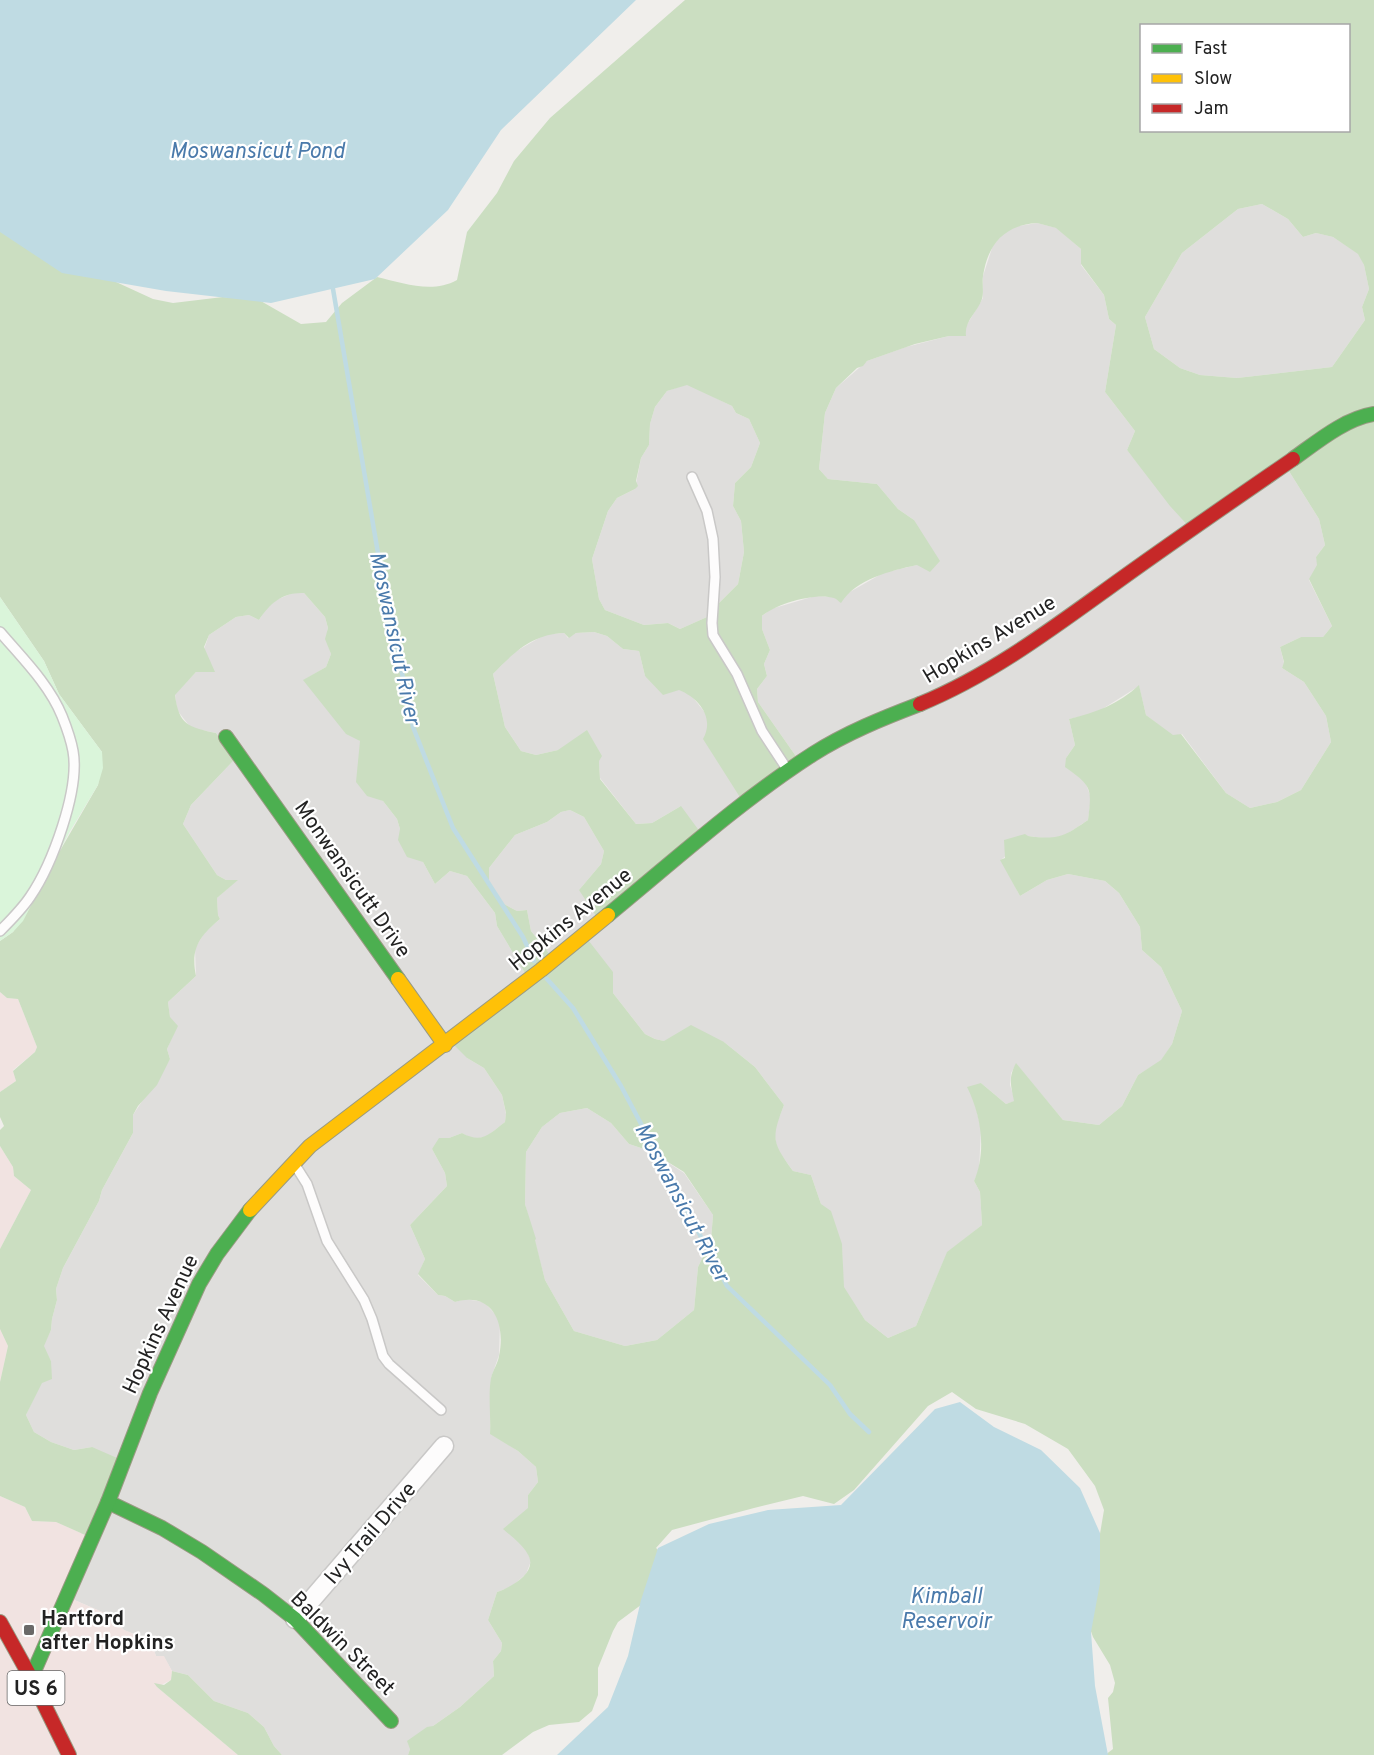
<svg xmlns="http://www.w3.org/2000/svg" width="1374" height="1755" viewBox="0 0 1374 1755" font-family="Overpass,sans-serif">
<rect width="100%" height="100%" fill="#f0eeeb"/>
<g fill="#dfdedc">
<polygon points="1262,204 1288,219 1303,237 1316,233 1333,237 1359,254 1364,265 1369,289 1362,307 1365,320 1332,367 1237,378 1200,375 1180,368 1154,349 1145,317 1182,253 1238,209"/>
<polygon points="1037,223 1057,228 1081,249 1081,265 1104,295 1109,319 1116,325 1105,392 1135,431 1127,450 1137,462 1287,468 1319,519 1325,545 1316,557 1318,565 1309,580 1332,626 1323,637 1301,637 1280,647 1284,663 1282,668 1304,682 1326,716 1331,742 1301,790 1277,802 1250,808 1226,793 1182,734 1173,736 1146,715 1139,686 1096,713 1069,719 1075,745 1066,758 1085,781 1091,798 1088,820 1067,834 1052,839 1028,836 1001,860 1020,896 1047,880 1068,874 1105,881 1119,893 1140,927 1142,950 1161,967 1182,1011 1172,1044 1161,1061 1138,1075 1122,1106 1099,1125 1063,1120 1016,1064 1011,1073 1010,1085 1015,1101 1006,1104 981,1083 975,1104 981,1129 979,1170 974,1181 980,1192 982,1225 947,1253 916,1326 888,1338 865,1320 843,1287 842,1245 821,1204 811,1175 793,1171 777,1149 774,1130 784,1105 755,1067 724,1042 664,1041 655,1039 645,1034 613,993 613,972 552,957 531,931 527,910 517,911 504,904 489,881 489,868 515,835 547,822 561,812 570,810 584,817 604,851 601,864 579,890 681,806 652,823 636,824 600,778 599,761 558,750 536,755 521,751 505,727 493,674 513,653 546,634 564,633 568,638 576,633 594,632 607,636 623,649 639,651 645,676 690,694 707,715 709,729 800,762 758,702 757,689 767,676 764,664 770,650 762,629 762,616 771,609 815,596 833,597 848,593 883,573 917,565 914,520 898,509 877,484 828,479 819,469 825,413 836,388 867,361 906,347 949,336 965,328 983,298 983,276 993,245 1002,235 1013,227"/>
<polygon points="687,384 732,406 736,413 749,419 760,443 751,467 735,483 733,506 741,521 744,552 738,584 717,605 714,605 707,617 680,629 668,623 644,625 605,610 599,599 592,559 608,511 617,498 635,489 641,458 649,445 650,424 655,407 667,391"/>
<polygon points="293,593 304,593 325,617 328,628 326,639 331,654 326,667 304,680 360,741 377,798 383,801 397,819 400,829 423,862 435,884 450,871 467,876 495,913 497,926 528,978 467,1058 484,1068 502,1095 506,1114 505,1122 486,1137 472,1139 462,1133 449,1138 432,1149 445,1173 447,1186 410,1225 425,1259 418,1275 438,1295 445,1296 455,1302 465,1299 484,1302 496,1315 500,1323 499,1355 491,1378 490,1433 518,1451 536,1467 538,1482 528,1495 528,1553 531,1561 526,1574 511,1587 497,1592 488,1620 502,1643 501,1651 493,1661 494,1676 460,1707 433,1726 410,1749 408,1755 282,1755 274,1746 264,1727 248,1713 214,1701 188,1675 172,1671 164,1657 156,1656 151,1641 124,1630 107,1614 72,1599 92,1447 74,1450 51,1442 34,1432 26,1415 51,1361 43,1346 51,1330 52,1319 57,1300 56,1289 63,1268 99,1201 102,1190 133,1133 133,1115 170,1059 167,1049 177,1026 170,1018 168,1002 196,976 195,948 205,932 220,919 218,915 217,898 237,880 226,880 217,875 183,824 191,805 235,759 216,733 191,728 177,710 175,694 196,672 209,635 236,617 249,615 259,620 266,609 276,600"/>
<polygon points="587,1108 611,1123 629,1144 650,1151 684,1173 713,1215 711,1240 698,1267 694,1310 657,1340 625,1346 574,1331 545,1280 525,1204 526,1152 542,1127 560,1113"/>
</g>
<g fill="#f1e3e1">
<polygon points="0,992 7,998 18,999 37,1047 35,1052 13,1070 16,1081 0,1092"/>
<polygon points="0,1146 13,1167 14,1176 31,1190 0,1249"/>
<polygon points="0,1329 8,1346 0,1382"/>
<polygon points="0,1496 25,1507 32,1521 56,1522 92,1538 72,1599 107,1614 124,1630 151,1641 156,1656 164,1656 172,1671 171,1680 157,1687 238,1755 0,1755"/>
</g>
<g fill="#cbdec1" fill-rule="evenodd">
<path d="M685,0h689v1755h-269l8,-6 -5,-51 5,-6 2,-9 -5,-18 -17,-28 -7,-20 18,-107 -9,-24 -27,-37 -43,-25 -49,-15 -24,-17 -24,14 -74,84 -20,14 -31,-8 -49,12 -82,22 -16,18 10,9 -9,36 -39,29 -5,9 -15,37v27l-6,16 -13,11 -30,3 -16,7 -31,23h-94l2,-6 -3,-8 20,-14 6,-1 27,-19 34,-31 -1,-15 8,-10 1,-8 -14,-23 9,-28c14,-5 43,-20 30,-39 -5,-9 -16,-17 -24,-24l25,-21v-13l10,-13 -2,-15 -18,-16 -28,-17c1,-18 -2,-39 1,-56 2,-8 7,-15 8,-22 7,-32 -6,-65 -44,-54l-10,-6 -7,-1 -20,-21 7,-15 -15,-34 37,-39 -2,-13 -13,-24 7,-11h10l13,-5c20,11 27,1 43,-11l1,-9 -4,-18 -18,-27 -17,-10 -16,-16 77,-64 -31,-52 -2,-13 -28,-37 -17,-5 -15,13 -12,-22 -16,-5 -9,-17 2,-11 -3,-10 -14,-18 -16,-5 -11,-14 4,-41 -14,-7 -43,-54 23,-13 5,-13 -6,-15 3,-11 -3,-11 -21,-24c-21,-1 -34,10 -45,27l-10,-5 -13,2 -27,18 -5,12 11,25h-19l-21,23c4,30 13,32 41,38l19,26 -44,46 -8,19 34,51 9,5h12l-21,18 1,17 2,4c-20,17 -30,29 -24,57l-28,26 2,15 8,9 -11,23 3,10 -13,26 -19,21 -5,9v18l-31,57 -3,11 -36,67 -7,21 1,11 -5,19 -1,11 -7,16 7,15 1,18 -10,4 -16,32 8,17 17,10 23,8 18,-3 32,14 -32,77 -36,-16 -24,-1 -7,-14 -25,-11v-114l8,-36 -8,-17v-80l31,-59 -17,-14 -1,-9 -13,-21v-16l4,-4 -4,-9v-25l16,-11 -3,-10 22,-19 2,-5 -19,-48 -11,-1 -7,-6v-51l13,-9 85,-147 4,-33 -43,-58 -15,-33 -44,-64v-379l103,58 50,23 20,4 50,-6 36,3 42,24 25,-2 16,-19 35,-26c26,6 55,17 80,3l10,-48 30,-39 17,-32 36,-43zM1142,26h206v104h-206zM1262,204l26,15 15,18 13,-4 17,4 25,17 6,11 5,24 -7,18 3,13 -33,47 -95,11 -37,-3 -20,-7 -26,-19 -9,-32 37,-64 56,-44zM1037,223l19,5 25,21v15l23,31 5,24 7,6 -11,67 30,39 -8,19 43,56 22,24 95,-62 32,51 6,26 -9,12 1,8 -8,14 23,47 -9,11h-22l-21,10 4,15 -2,6 22,14 22,34 5,26 -30,48 -24,12 -27,6 -24,-15 -45,-59 -8,1 -27,-20 -7,-30c-20,19 -44,28 -70,34l6,26 -9,13 -1,9c27,19 27,21 23,53 -25,17 -29,20 -60,16l-3,-2 -21,6 1,18 -5,2 20,36 27,-16 21,-6 37,7 14,12 21,34 2,23 19,17 21,44 -10,33 -11,16 -23,15 -16,31 -23,19 -36,-5 -47,-57c-8,15 -5,23 -2,38l-8,3 -25,-21 -14,4c14,28 20,64 7,94l6,11 2,33 -35,27 -31,74 -28,12 -23,-18 -21,-33 -2,-43 -11,-33 -10,-7 -10,-29 -18,-4c-21,-29 -22,-32 -9,-66l-29,-38 -31,-25 -33,-17 -27,16 -9,-2 -10,-5 -32,-41v-21l-28,-36 -33,21 -21,-26 -4,-21 -10,1 -13,-7 -15,-23v-13l26,-33 32,-13 14,-10 9,-2 14,7 20,34 -3,13 -22,26 21,32 103,-86 -22,-30 -29,17 -16,1 -36,-45 -1,-18 3,-5 -15,-26 -29,20 -22,5 -15,-4 -16,-24 -12,-53c21,-22 40,-40 71,-41l5,5 7,-5 18,-1 13,4 16,13 16,2 6,25 18,19 16,-5c20,8 36,28 24,49l40,63 57,-40 -42,-60 -1,-13 10,-13 -3,-12 6,-14 -8,-21v-13c13,-12 54,-24 72,-18 3,1 5,4 7,5 15,-24 49,-32 76,-38l13,7 10,-11 -26,-41 -16,-11 -21,-25 -49,-5 -9,-10 6,-56 11,-25 21,-20 6,-2 4,-5 48,-17 34,-8h17c-2,-15 11,-23 16,-37 2,-7 0,-16 1,-23 5,-33 22,-51 54,-53zM687,385l45,21 4,7 13,6 11,24 -9,24 -16,16 -2,23 8,15 3,31 -6,32 -21,21h-3l-7,12 -27,12 -12,-6 -24,2 -39,-15 -6,-11 -7,-40 16,-48 9,-13 18,-9 3,-3 -2,-5 5,-23 8,-13 1,-21 5,-17 12,-16zM587,1108l24,15 18,21 21,7 34,21 29,43 -2,25 -13,27 -4,43 -37,30 -32,6 -51,-15 -29,-51 -10,-40 1,-1 -11,-35 1,-52 16,-25 18,-14z"/>
<polygon points="172,1671 188,1675 214,1701 248,1713 264,1727 274,1746 282,1755 238,1755 157,1687 154,1683 164,1685 171,1680"/>
</g>
<polygon fill="#daf5da" points="0,597 44,661 59,694 102,752 103,768 98,785 69,833 23,921 13,932 0,941"/>
<g fill="#bfdbe3">
<polygon points="0,0 636,0 501,130 448,210 375,279 271,303 166,291 62,273 0,232"/>
<polygon points="960,1402 994,1427 1041,1450 1080,1488 1100,1533 1100,1583 1091,1632 1095,1686 1108,1755 557,1755 608,1707 628,1656 641,1600 658,1548 709,1524 768,1510 841,1505 935,1409"/>
</g>
<g fill="none" stroke-linecap="round" stroke-linejoin="round">
<g stroke="#bfdbe3" stroke-width="4.5">
<polyline points="333,289 380,565 413,727 453,828 523,937 534,961"/>
<polyline points="547,979 573,1008 621,1086 727,1286 830,1385 850,1414 869,1432"/>
</g>
<defs>
<g id="lane">
<polyline points="692,477 707,511 713,539 715,577 712,623 713,635 737,674 762,731 787,769"/>
<path d="M0,632c22,26 49,52 62,84 4,10 9,24 11,35 7,39 -21,114 -43,146 -8,12 -20,24 -30,34"/>
<polyline points="295,1165 307,1184 327,1241 364,1300 372,1319 383,1356 389,1364 441,1410"/>
</g>
<polyline id="street" points="295,1619 444,1446"/>
<g id="fast">
<path d="M1293,459c24,-17 51,-40 81,-45"/>
<polyline points="226,737 398,979"/>
<path d="M608,915c67,-55 132,-114 205,-161 33,-21 70,-36 107,-50"/>
<polyline points="108,1502 162,1528 202,1552 263,1594 295,1619 391,1721"/>
<polyline points="31,1678 108,1502 150,1393 199,1284 217,1254 250,1210"/>
</g>
<g id="slow">
<polyline points="398,979 445,1045"/>
<polyline points="250,1210 310,1146 541,970 608,915"/>
</g>
<g id="jam">
<path d="M920,704c73,-30 137,-79 201,-125 57,-41 114,-80 172,-120"/>
<polyline points="0,1622 31,1678 69,1755"/>
</g>
</defs>
<use href="#lane" stroke="#c9c8c7" stroke-width="12"/>
<use href="#street" stroke="#c9c8c7" stroke-width="21"/>
<use href="#fast" stroke="#999a82" stroke-width="16"/>
<use href="#slow" stroke="#999a82" stroke-width="16"/>
<use href="#jam" stroke="#999a82" stroke-width="16"/>
<use href="#lane" stroke="#fdfcfc" stroke-width="9"/>
<use href="#street" stroke="#fdfcfc" stroke-width="18"/>
<use href="#fast" stroke="#4caf50" stroke-width="14"/>
<use href="#slow" stroke="#ffc107" stroke-width="14"/>
<use href="#jam" stroke="#c62828" stroke-width="14"/>
</g>
<rect fill="#6a6968" stroke="#fff" stroke-width="2" x="23" y="1624" width="12" height="12" rx="3"/>
<g text-anchor="middle" stroke-width="4.5" stroke-linejoin="round" paint-order="stroke">
<rect fill="#fff" stroke="#646464" stroke-width="1.5" x="7.5" y="1671" width="57" height="34" rx="4.5"/>
<g font-size="20" font-weight="bold" fill="#222">
<text x="36" y="1695">US 6</text>
</g>
<g font-size="21" fill="#222" stroke="#fff">
<text transform="translate(989 639) rotate(-31)" y="7">Hopkins Avenue</text>
<text transform="translate(353 879) rotate(55)" y="7">Monwansicutt Drive</text>
<text transform="translate(570 919) rotate(-39)" y="7">Hopkins Avenue</text>
<text transform="translate(160 1324) rotate(-65)" y="7">Hopkins Avenue</text>
<text transform="translate(370 1533) rotate(-49)" y="7">Ivy Trail Drive</text>
<text transform="translate(343 1643) rotate(45)" y="7">Baldwin Street</text>
</g>
<g font-size="21" font-weight="bold" fill="#222" stroke="#fff" text-anchor="start">
<text x="41" y="1625">Hartford<tspan x="41" dy="24">after Hopkins</tspan></text>
</g>
<g font-size="22" font-style="italic" fill="#4a7aab" stroke="#fff">
<text x="257" y="158">Moswansicut Pond</text>
<text transform="translate(396 638) rotate(78)" y="8">Moswansicut River</text>
<text transform="translate(683 1202) rotate(62)" y="8">Moswansicut River</text>
<text x="946" y="1603">Kimball<tspan x="946" dy="25">Reservoir</tspan></text>
</g>
</g>
<rect x="1140" y="24" width="210" height="108" fill="#ffffff" stroke="#a7a7a7" stroke-width="1.5"/>
<rect x="1152" y="44" width="30" height="9" fill="#4caf50" stroke="#a7a7a7" stroke-width="1.5"/>
<text x="1194" y="54" font-size="18" fill="#222222">Fast</text>
<rect x="1152" y="74" width="30" height="9" fill="#ffc107" stroke="#a7a7a7" stroke-width="1.5"/>
<text x="1194" y="84" font-size="18" fill="#222222">Slow</text>
<rect x="1152" y="104" width="30" height="9" fill="#c62828" stroke="#a7a7a7" stroke-width="1.5"/>
<text x="1194" y="114" font-size="18" fill="#222222">Jam</text>
</svg>
